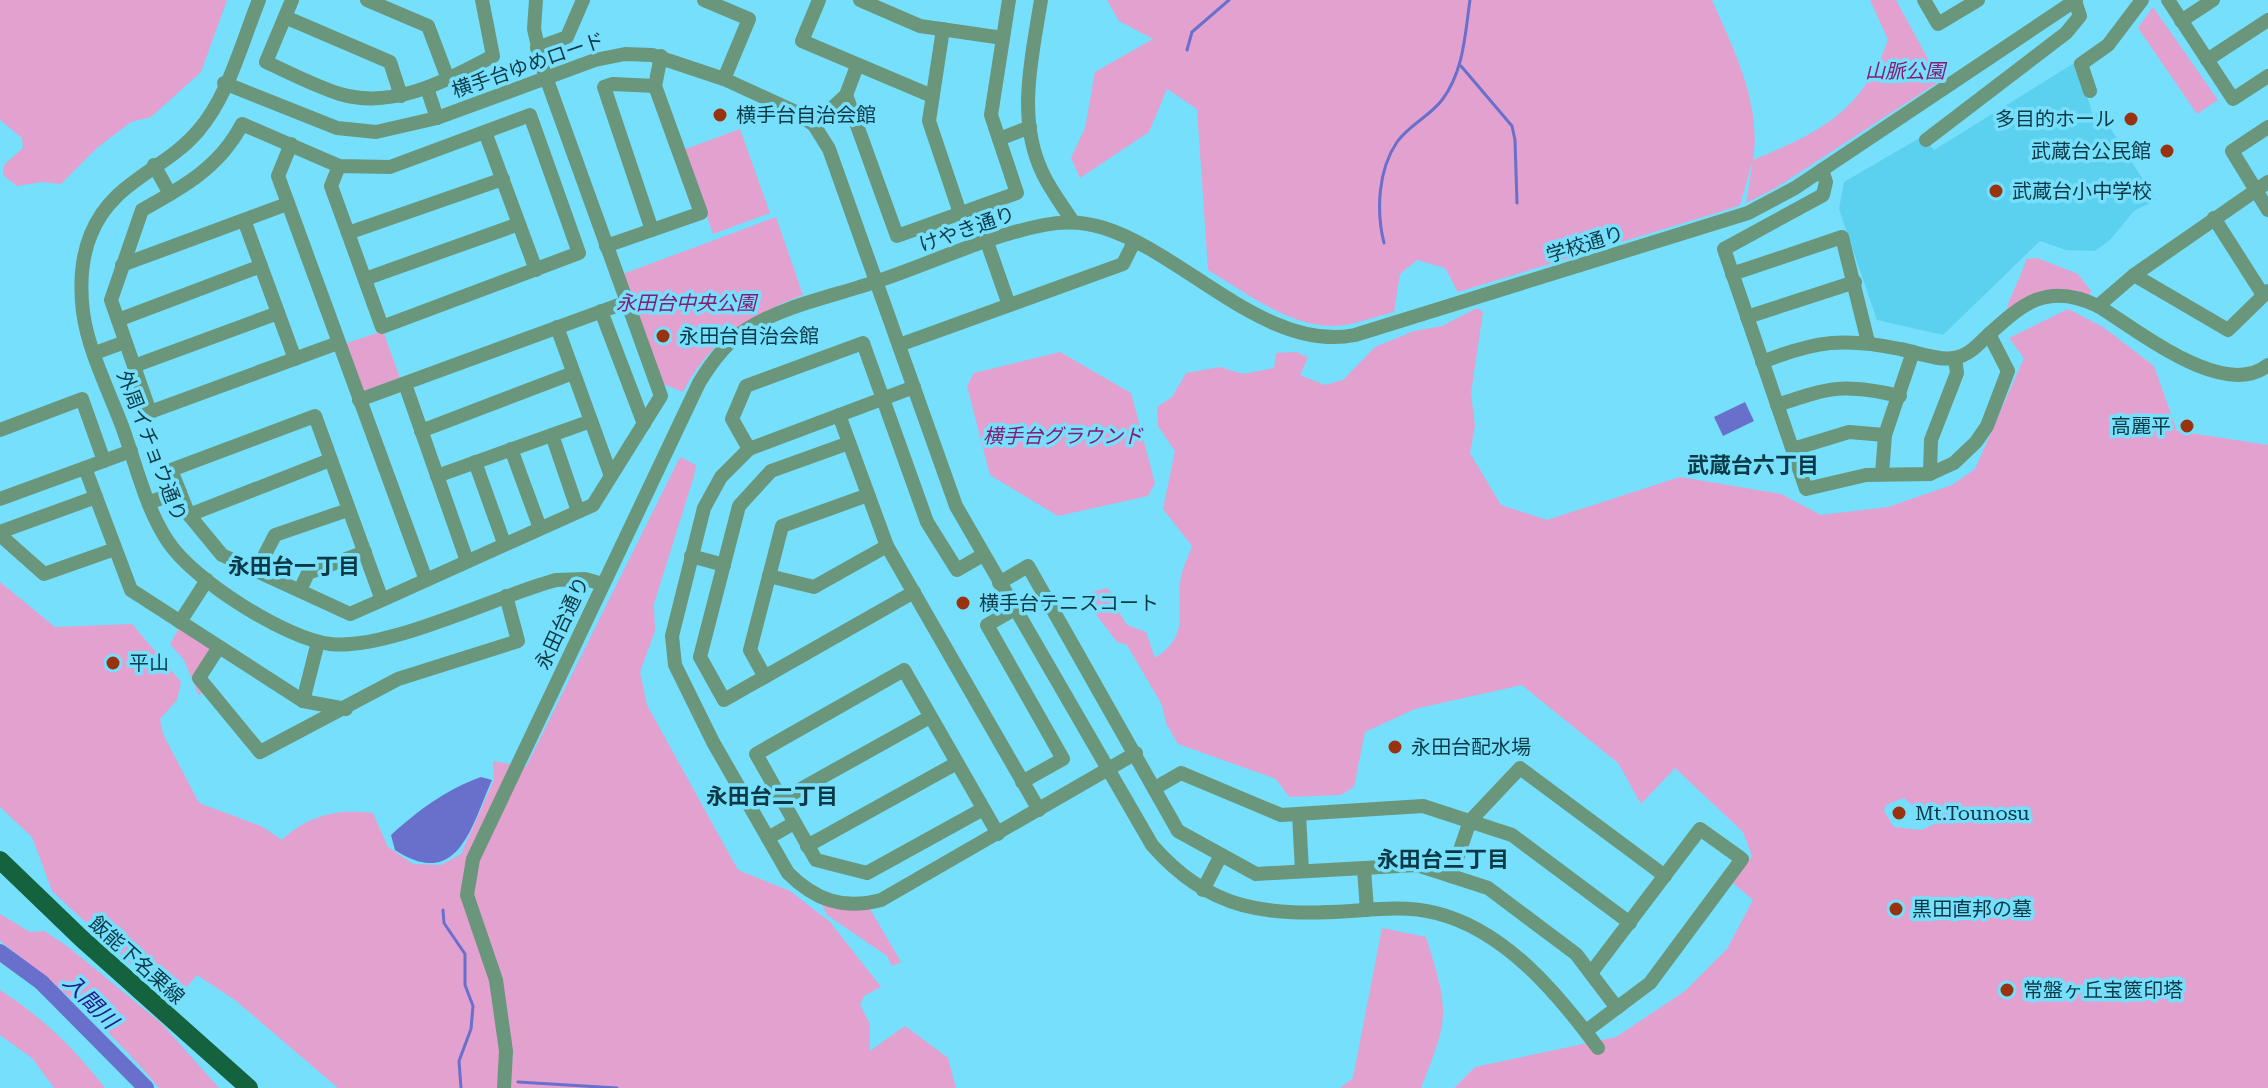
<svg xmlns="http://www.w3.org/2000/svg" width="2268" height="1088" viewBox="0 0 2268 1088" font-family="'Roboto Serif','Noto Sans JP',serif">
<rect width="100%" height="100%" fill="#76dffb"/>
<polygon fill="#5cd1ef" points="2076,62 2093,115 2100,112 2156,200 2134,211 2110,240 2095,251 2066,250 2040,241 1943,335 1877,320 1839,209 1844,182 1923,136 1934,150"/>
<g fill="#e3a1d0" fill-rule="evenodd">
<polygon points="0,0 227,0 201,72 151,117 131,122 98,147 61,184 42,182 17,186 3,175 4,165 23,148 22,138 0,120"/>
<path d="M1107,0h605c22,50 50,105 41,160 66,-27 110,-49 135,-120l-18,-40h26l44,81 -166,108 -28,14 7,-43 -13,45 -14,5 -268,82 -13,-24 -28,-8 -17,14 -6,38c-16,4 -32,10 -49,13 -48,8 -98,-32 -137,-55l-11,-161 -30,-20 -18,43 -69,46 -9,-20 14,-30 10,-56 58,-33 -34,-18z"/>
<polygon points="2153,7 2218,100 2197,114 2138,28"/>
<polygon points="740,129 770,213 713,234 683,150"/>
<path d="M776,217l27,78c-54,21 -93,45 -120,97l-20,-8 -40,-110z"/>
<path d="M2037,258l41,16 13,17 -2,6 -12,-5 -70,19c0,-10 16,-37 19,-52z"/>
<path d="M1477,308l6,4 -12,81 4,33 -5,27 31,52 46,15 133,-43 101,17 40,21 67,-8 64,-22 23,-16 49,-111 -15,-20 59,-29 35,18 51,39 23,65 91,14v643h-814l21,-21 141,-30 69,-46 42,-42 26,-49 -20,-17 19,-27 -9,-24 -68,-64 -34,36 -23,-41 -96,-78 -107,24 -50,23 -11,55 -13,8 -52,2 -13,-18 -98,-35 -12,-21 -4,-18 -35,-60 -10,-3 -32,-42 7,-8 15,-4 8,9 -1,7 13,21 19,7 9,26c34,-22 22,-41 25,-75 1,-12 8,-25 12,-37l-29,-37 12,-58 -17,-25 -1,-19 15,-10 14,-24 34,-6 23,7 31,-6 2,-15 21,-1 11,6 -8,17 25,10 18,-5 32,-33 39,-16 28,-5zM1904,798l15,13 23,10 -21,9 -27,-3 -10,-16 2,-6z"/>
<polygon points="383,331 400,378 361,392 344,344"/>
<polygon points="1060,352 1131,393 1155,483 1148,496 1058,516 990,475 967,386 974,373"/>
<path d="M680,457l16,8 -2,11 -40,128 1,27 -15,41 7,33 91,165 52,21 40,31 51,65 -17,9 -4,9 10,19v27l35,-25 43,32 8,30h-618l-103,-88 -38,-25 -24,28 -121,-112 -20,-54 -32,-30v-225l55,45 77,-3 49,58 -4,18 -17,19 3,15 36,69 62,23 21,14c27,-25 55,-31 91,-27l15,34 25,17 28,1 20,-11 33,-74 -1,-19 33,6z"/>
<polygon points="181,625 219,647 200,678 206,687 199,696 184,660 170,644"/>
<polygon points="822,905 870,909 901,962 892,966 887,956 827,915"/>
<path d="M0,914l30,18 14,-1 23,15 94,77 58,65h-60c-46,-56 -101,-103 -159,-147z"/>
<path d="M1382,928l44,9c23,74 24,79 -5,151h-81l13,-10z"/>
<path d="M0,990c42,27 74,58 105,98h-51l-22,-30 -32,-23z"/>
</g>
<g fill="#6870cc">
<polygon points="1745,402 1754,421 1723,436 1714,417"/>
<path d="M481,777l11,3c-21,47 -34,111 -97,70l-4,-15c28,-25 54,-45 90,-58z"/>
</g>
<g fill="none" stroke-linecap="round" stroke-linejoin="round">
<g stroke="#6870cc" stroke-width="3">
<polyline points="1187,50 1192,32 1229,0"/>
<polyline points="1461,66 1512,126 1515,140 1517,203"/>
<path d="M1384,243c-8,-32 -6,-73 13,-101 12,-17 33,-26 45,-42 22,-29 23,-66 28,-100"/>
<polyline points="443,910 444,923 465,954 465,985 473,1006 471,1029 459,1061 461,1088"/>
<polyline points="518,1082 617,1088"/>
</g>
<polyline stroke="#6870cc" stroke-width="16" points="0,952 41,982 146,1088"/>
<g stroke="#6a967c" stroke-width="14">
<path d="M259,0c-17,42 -31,97 -61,131 -34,40 -85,49 -107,103 -10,24 -11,53 -8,78 5,38 25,77 39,114 14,38 24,84 47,117 26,38 117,96 161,101 57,7 166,-48 226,-64l29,-1 18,5"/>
<path d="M292,0l-26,62c24,11 49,24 74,32 54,16 107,-14 153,-38l-11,-56"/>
<polyline points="367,0 428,26 448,79"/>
<polyline points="704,0 749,19 724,79"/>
<polyline points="819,0 802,41 932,96"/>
<polyline points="860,0 920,26 1003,38"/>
<path d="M1041,0c-9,57 -25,119 2,174 8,17 20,32 30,48"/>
<polyline points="1924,0 1938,24 1978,0"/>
<polyline points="2168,0 2233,99 2268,76"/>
<polyline points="285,17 390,62 401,96"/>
<polyline points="2181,21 2213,0"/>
<polyline points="943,29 929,121 960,213"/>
<polyline points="537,48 567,37 583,0"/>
<polyline points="2207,60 2268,20"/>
<path d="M224,83l113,45 39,4 61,-14 158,-58 30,-6 27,1 72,24 72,33 18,13 15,24 127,357 196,339c58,67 116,71 199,66 28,-2 57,-5 85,2 69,17 122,81 162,135"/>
<polyline points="427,88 437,118"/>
<polyline points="2090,91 2081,64 2108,45 2142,0"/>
<polyline points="846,95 897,236 1017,193 991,115 1009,0"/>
<polyline points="814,125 846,95 857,66"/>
<polyline points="2268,127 2232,151 2268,210"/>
<polyline points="485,132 536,270"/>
<polyline points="999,139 1030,127"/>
<polyline points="1926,140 2066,33 2080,16 2075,1"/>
<polyline points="291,144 278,176 426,580"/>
<polyline points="154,165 170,194"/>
<polyline points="1822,170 1826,182 1823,195 1724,249 1806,489 1866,475 1930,474 1954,463 1976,442 1987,426 2008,371 1989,334"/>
<polyline points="2214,218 2263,295"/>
<polyline points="244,220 295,359"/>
<polyline points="652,230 604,87 613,84 655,86"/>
<polyline points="348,233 503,179"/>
<polyline points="987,242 1009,305"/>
<polyline points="606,246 701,213 655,86 661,56"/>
<polyline points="122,265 287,204"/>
<polyline points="1732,274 1842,237 1868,342"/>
<polyline points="2134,275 2228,330 2268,291"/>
<polyline points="365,279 519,224"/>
<polyline points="2098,306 2134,275 2268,182"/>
<polyline points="601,311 644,424"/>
<polyline points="1747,317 1855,282"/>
<polyline points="118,320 261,266"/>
<polyline points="557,327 611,476"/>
<path d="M338,343l-188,69 -39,-112 31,-90c40,-22 78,-43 100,-86l97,42 51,1 140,-52 49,138 -197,74 -51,-141 8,-20"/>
<polyline points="899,345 1123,264 1134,242"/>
<polyline points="95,353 125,342"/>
<path d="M1762,362c53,-21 82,-25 138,-13 16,3 38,12 54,9 13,-2 22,-11 31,-20 37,-34 62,-57 113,-32 40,24 126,95 170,59"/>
<polyline points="134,366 278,313"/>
<polyline points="405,384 467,561"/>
<path d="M914,387l-165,62 -28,28 -17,31 -32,128 3,29 38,77 75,131c27,27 55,37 93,27l255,-147"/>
<polyline points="359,400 627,302"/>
<path d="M1777,405c54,-18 66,-22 123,-9"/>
<polyline points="839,415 887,546 1039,810"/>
<polyline points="0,430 82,399 104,461"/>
<polyline points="421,431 573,373"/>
<polyline points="552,435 578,511"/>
<polyline points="849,443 771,471 739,506 700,657 724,700 914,592"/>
<polyline points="511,449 540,528"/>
<polyline points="749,449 732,419 746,386 863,343 927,522 957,570 983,555"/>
<polyline points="1793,449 1849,432 1885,435"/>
<polyline points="475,462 504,543"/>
<polyline points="85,468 131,590 303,701 346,709"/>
<polyline points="1882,474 1885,435 1913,352"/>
<polyline points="1930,474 1931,440 1957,373 1955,358"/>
<polyline points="437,476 591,421"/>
<polyline points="0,499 131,451"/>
<polyline points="150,502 180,492"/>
<polyline points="189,515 330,460"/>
<polyline points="0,532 96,497"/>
<polyline points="0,535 44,574 115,549"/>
<polyline points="691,556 724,565"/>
<polyline points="257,570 275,535 348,510"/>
<polyline points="769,576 814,587 887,546"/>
<polyline points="999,583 1028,566 1178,831 1256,874 1417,865 1488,888 1576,954 1617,1008"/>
<polyline points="300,590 308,573 365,552"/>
<polyline points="382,600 315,416 171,470 189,515 222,555 350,614 382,600 593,505 661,396 543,69 534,29 536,0"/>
<polyline points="1015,609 987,625 1063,759 1022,782"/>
<polyline points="180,622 207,580"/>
<polyline points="219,647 199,678 260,752 398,679 518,641 506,596"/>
<polyline points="765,677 750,650 782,526 868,495"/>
<polyline points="303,701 318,642"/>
<polyline points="1155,788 1181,773 1281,815 1423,806 1512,835 1630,923"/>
<polyline points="781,800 930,717"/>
<polyline points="983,809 867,873 816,860 756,754 904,670 998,834"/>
<polyline points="1299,814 1302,871"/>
<polyline points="768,838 794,823"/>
<polyline points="807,846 957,763"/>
<polyline points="1364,869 1367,910"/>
<polyline points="1451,876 1470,821 1520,768 1665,876"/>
<polyline points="1203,890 1221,855"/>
<polyline points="1586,1031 1650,983 1742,859 1700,829 1591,973"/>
<path d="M504,1088l2,-37 -10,-71 -29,-85 6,-36 226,-476c12,-20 27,-41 48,-54 38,-24 88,-33 131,-48 54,-18 109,-45 166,-56 20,-4 41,-3 60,3 80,25 163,125 251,107l393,-122 47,-25 281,-188"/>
</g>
<polyline stroke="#15623e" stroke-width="18" points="0,860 81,938 249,1088"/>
</g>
<g fill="#99330f" stroke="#76dffb" stroke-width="3">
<circle cx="720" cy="115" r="8"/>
<circle cx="2131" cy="119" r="8"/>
<circle cx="2167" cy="151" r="8"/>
<circle cx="1996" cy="191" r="8"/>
<circle cx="663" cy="336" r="8"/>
<circle cx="2187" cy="426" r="8"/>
<circle cx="963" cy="603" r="8"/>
<circle cx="113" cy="663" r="8"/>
<circle cx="1395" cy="747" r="8"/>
<circle cx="1899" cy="813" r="8"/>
<circle cx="1896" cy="909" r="8"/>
<circle cx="2007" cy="990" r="8"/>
</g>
<g text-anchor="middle" stroke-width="7" stroke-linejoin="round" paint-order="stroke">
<g font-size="20" fill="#0b3a46" stroke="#76dffb">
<text transform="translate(528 65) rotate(-19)" y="7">横手台ゆめロード</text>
<text transform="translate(967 229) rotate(-19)" y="7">けやき通り</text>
<text transform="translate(1585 244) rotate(-17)" y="7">学校通り</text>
<text transform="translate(152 446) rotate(69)" y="7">外周イチョウ通り</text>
<text transform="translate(562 623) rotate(-65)" y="7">永田台通り</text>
<text transform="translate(137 960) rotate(42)" y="7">飯能下名栗線</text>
</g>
<g font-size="20" font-style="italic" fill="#871a72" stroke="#76dffb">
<text x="1905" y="78">山脈公園</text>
<text x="686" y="310">永田台中央公園</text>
<text x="1063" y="443">横手台グラウンド</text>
</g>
<g font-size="20" fill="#0b3a46" stroke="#76dffb" text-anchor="start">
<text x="736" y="122">横手台自治会館</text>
<text x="2115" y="126" text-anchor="end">多目的ホール</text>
<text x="2151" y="158" text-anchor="end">武蔵台公民館</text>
<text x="2012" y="198">武蔵台小中学校</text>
<text x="679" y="343">永田台自治会館</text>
<text x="2171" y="433" text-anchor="end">高麗平</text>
<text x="979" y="610">横手台テニスコート</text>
<text x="129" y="670">平山</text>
<text x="1411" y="754">永田台配水場</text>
<text x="1915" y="820">Mt.Tounosu</text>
<text x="1912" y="916">黒田直邦の墓</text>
<text x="2023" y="997">常盤ヶ丘宝篋印塔</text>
</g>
<g font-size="22" font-weight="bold" fill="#0b3a46" stroke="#76dffb">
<text x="1753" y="473">武蔵台六丁目</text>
<text x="294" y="574">永田台一丁目</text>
<text x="772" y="804">永田台二丁目</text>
<text x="1443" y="867">永田台三丁目</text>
</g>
<g font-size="22" font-style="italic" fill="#281988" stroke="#76dffb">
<text transform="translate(91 1001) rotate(45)" y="8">入間川</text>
</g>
</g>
</svg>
